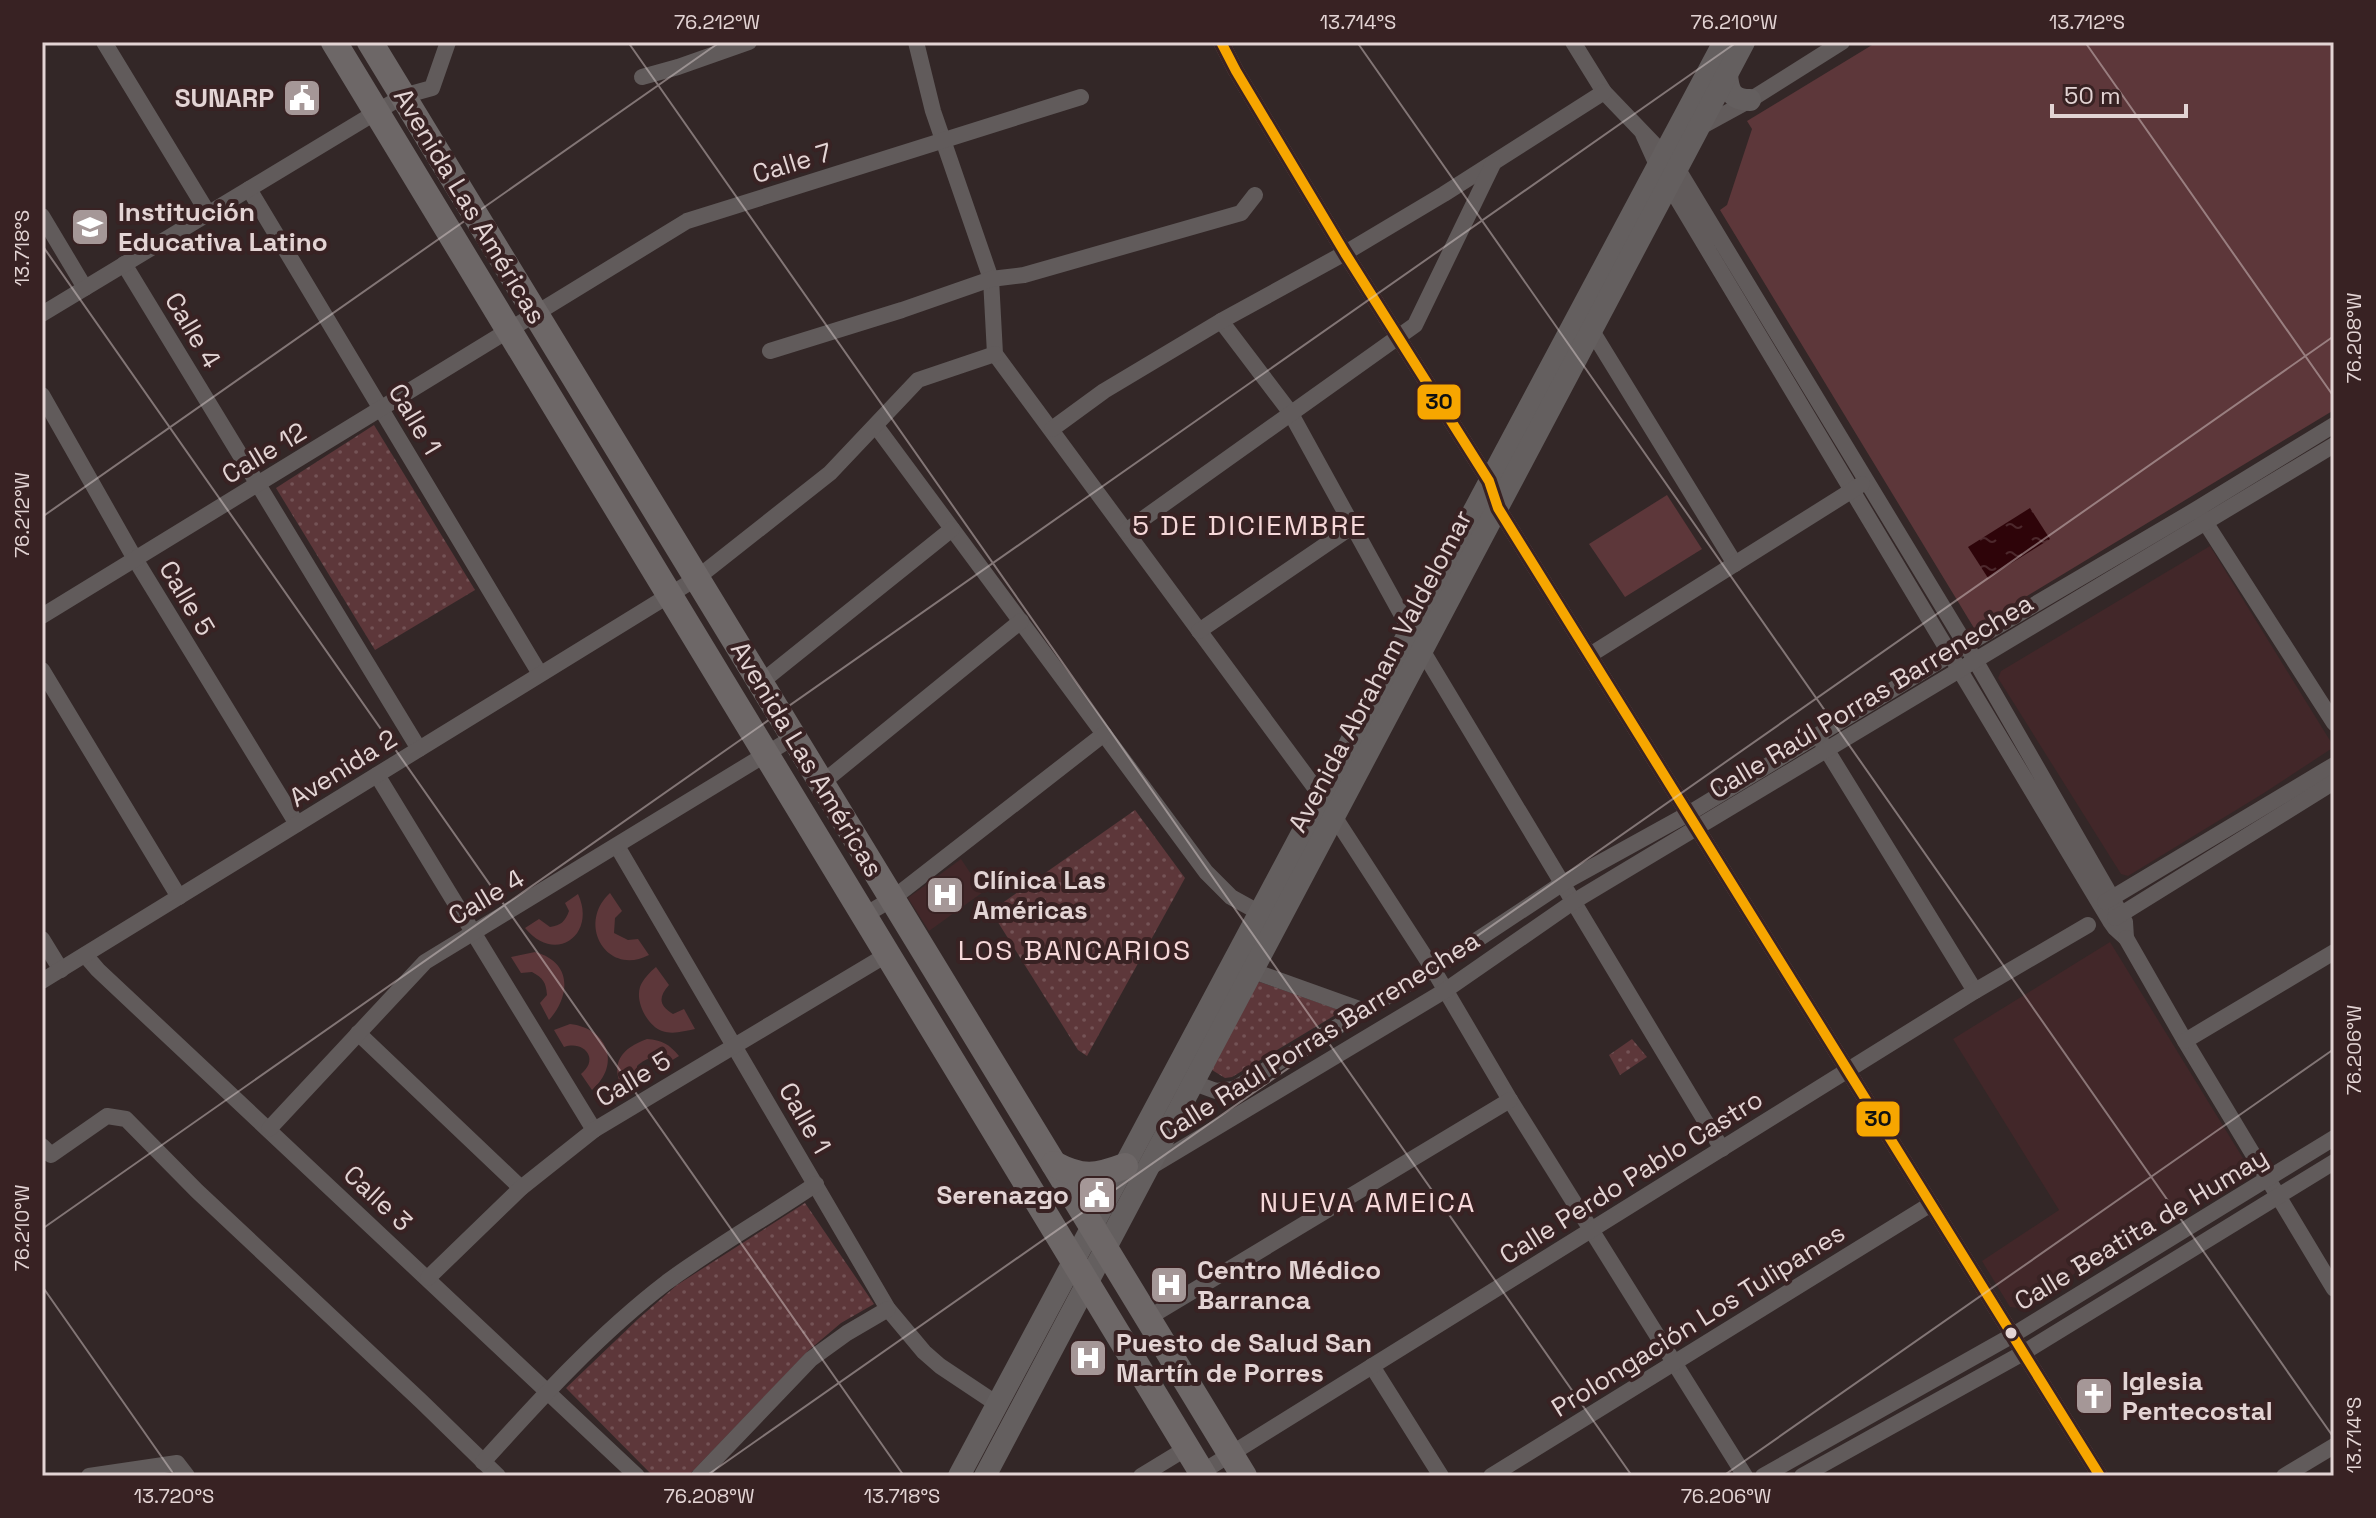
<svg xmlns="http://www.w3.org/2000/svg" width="2376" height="1518" viewBox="0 0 2376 1518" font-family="'Space Grotesk',sans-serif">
<defs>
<pattern id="park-dots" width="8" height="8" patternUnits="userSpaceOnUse" patternTransform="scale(2)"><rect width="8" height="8" fill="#5d373a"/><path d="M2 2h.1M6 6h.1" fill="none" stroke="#745356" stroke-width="1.8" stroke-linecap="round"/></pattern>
<pattern id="water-ripples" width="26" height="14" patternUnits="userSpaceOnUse" patternTransform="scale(2)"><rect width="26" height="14" fill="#2e0409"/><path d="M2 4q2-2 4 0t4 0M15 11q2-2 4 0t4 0" fill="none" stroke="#4c282c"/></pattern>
</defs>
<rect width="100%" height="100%" fill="#332727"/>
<g fill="#422729">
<polygon points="2210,546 2334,747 2264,793 2128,876 2121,874 1998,678 2001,671"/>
<polygon points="961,859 983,892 929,931 908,898"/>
<polygon points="2110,942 2249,1168 2018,1308 2010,1307 1982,1261 2059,1210 1953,1039"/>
</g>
<g fill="#5d373a">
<polygon points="1877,42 2334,42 2334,410 1974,628 1720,210 1727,205 1752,129 1747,121"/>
<polygon points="1667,495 1702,549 1625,597 1589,544"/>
<path d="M610,893l12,18 -7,7 -1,15 14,7 10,-1 11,16c-42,22 -73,-31 -39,-62z"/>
<path d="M578,894c19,41 -23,71 -53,34l14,-9 11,8c11,-2 15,-5 19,-16l-4,-8z"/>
<path d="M535,952c37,10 36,43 14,68l-9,-17 7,-8c-1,-13 -4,-17 -15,-23l-11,1 -10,-16z"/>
<path d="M656,967l13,18c-11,12 -10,21 4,29l11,-5 11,20c-11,2 -22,6 -33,2 -14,-5 -27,-28 -22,-44 3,-8 10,-15 16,-20z"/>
<path d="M570,1024c37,4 52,40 22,66l-11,-16c19,-15 3,-34 -17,-27l-10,-17z"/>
<path d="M647,1039c15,1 22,5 32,17l-15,9c-9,-11 -18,-7 -27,1v15l-14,8c-14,-26 -1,-41 24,-50z"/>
</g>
<g fill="url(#park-dots)">
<polygon points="374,425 475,590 375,650 276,488"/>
<polygon points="1135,810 1185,878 1087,1056 1078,1050 991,911"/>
<polygon points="1260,982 1342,1011 1232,1077 1225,1078 1212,1070 1251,986"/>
<polygon points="1632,1039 1647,1057 1620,1075 1609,1055"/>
<polygon points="805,1203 874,1304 841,1323 808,1351 688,1476 653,1476 566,1388 638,1319 677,1285"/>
</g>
<polygon fill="url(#water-ripples)" points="2030,508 2050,539 1988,578 1968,547"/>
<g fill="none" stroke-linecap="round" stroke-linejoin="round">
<g stroke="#615b5b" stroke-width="16">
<polyline points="104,42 208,213"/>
<polyline points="916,42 933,111 991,279 995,354 1321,796 1433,969 1510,1100 1745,1476"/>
<polyline points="1221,42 1236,71 1345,253 1489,481 1498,508 2100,1476"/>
<polyline points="1573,42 1604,92 1677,168 1975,660 2112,898 2125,922 2126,938 2115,928 2110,921 1657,165 1643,134"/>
<polyline points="642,77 678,67 749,42"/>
<polyline points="1697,129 1750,100 1842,42"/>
<polyline points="249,189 540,674"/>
<polyline points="42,216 85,288"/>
<polyline points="124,264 419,749"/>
<polyline points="42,314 403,96 432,88 448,42"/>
<polyline points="1221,321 1290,412 1410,630 1722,1149"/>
<polyline points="1584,327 1592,331 1735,564"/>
<polyline points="770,351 902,310 991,279 1024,275 1241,213 1255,195"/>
<polyline points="42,395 135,559 297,824"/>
<polyline points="876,426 1206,872 1231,897 1269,918"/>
<polyline points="1052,429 1104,391 1221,321 1345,253 1444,194 1604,92"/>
<polyline points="2200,514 2334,723"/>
<polyline points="1126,531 1415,325 1493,164"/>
<polyline points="42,616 687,221 1081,97"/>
<polyline points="1199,631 1353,526"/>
<polyline points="1590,655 1862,484"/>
<polyline points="42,670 179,897"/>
<polyline points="760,683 952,529"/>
<polyline points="1823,744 1975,991"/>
<polyline points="377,775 594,1130"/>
<polyline points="822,783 1021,621"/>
<polyline points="617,846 888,1309 924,1352 940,1366 997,1404"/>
<polyline points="2105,902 2334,765"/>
<polyline points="865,915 892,899 1104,734"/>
<polyline points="2115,918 2334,782"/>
<polyline points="2126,938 2185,1041 2334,1289"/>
<polyline points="42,939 61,970"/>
<polyline points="85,955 98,970 637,1476"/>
<polyline points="1253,971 1365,1011"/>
<polyline points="42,981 697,578 830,473 918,380 995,354"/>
<polyline points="358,1033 521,1188"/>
<polyline points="2185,1041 2334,952"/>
<polyline points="1194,1083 1216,1091 1234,1089 1433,969 1563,883 1688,814 1966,645 2197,509 2334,425"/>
<polyline points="269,1129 425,962 794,737"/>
<polyline points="42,1146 51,1155 107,1116 126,1119 197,1191 422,1402 498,1476"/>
<polyline points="1149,1168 1446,990 1573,902 2334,445"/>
<polyline points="428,1278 521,1188 594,1130 888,954"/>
<polyline points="1148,1318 1510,1100"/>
<polyline points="1372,1366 1441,1476"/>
<path d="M483,1462c57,-63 116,-128 184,-180 48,-35 100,-65 149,-98"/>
<polyline points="1202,1472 1975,991 2088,925"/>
<polyline points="89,1476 177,1463 187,1476"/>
<polyline points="699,1476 811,1359 847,1333 888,1309"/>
<polyline points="1141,1476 1187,1448"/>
<polyline points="1491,1476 1931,1204"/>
<polyline points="1763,1476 2013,1335 2334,1138"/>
<polyline points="1802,1476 2023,1353 2334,1162"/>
<polyline points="2284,1476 2334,1446"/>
</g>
<g stroke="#645f5f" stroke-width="22">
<path d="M1727,74c1,17 5,26 23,26"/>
<polyline points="959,1476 1724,42"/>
<polyline points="985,1476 1744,42"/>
</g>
<g stroke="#6d6767" stroke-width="26">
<polyline points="334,42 1204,1476"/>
<polyline points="370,42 1244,1476"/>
<path d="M1054,1164c28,15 42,13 71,2"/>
</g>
<defs>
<polyline id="bus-1" points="1221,42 1236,71 1345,253 1489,481 1498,508 2100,1476"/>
</defs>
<use href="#bus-1" stroke="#382223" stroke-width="16"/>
<use href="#bus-1" stroke="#f7a600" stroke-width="10"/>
</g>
<path fill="none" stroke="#e3d4d4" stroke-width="2" stroke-opacity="0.45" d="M628,42l1004,1434M1357,42l977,1396M2085,42l249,355M42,245l862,1231M42,517l678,-475M42,1229l1695,-1187M42,1286l133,190M706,1476l1628,-1140M1723,1476l611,-427"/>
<defs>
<symbol id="civic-square" viewBox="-11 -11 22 22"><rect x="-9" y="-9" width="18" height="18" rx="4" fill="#a59797" stroke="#382223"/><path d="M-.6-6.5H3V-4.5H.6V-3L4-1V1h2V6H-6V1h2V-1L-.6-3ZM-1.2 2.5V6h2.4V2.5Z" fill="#fff"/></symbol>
<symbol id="school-square" viewBox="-11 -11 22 22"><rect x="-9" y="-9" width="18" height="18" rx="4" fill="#a59797" stroke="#382223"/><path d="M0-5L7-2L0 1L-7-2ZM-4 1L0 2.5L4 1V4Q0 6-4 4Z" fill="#fff"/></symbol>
<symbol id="hospital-square" viewBox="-11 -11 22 22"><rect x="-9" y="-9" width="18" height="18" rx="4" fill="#a59797" stroke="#382223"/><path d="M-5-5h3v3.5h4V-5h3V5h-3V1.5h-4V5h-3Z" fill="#fff"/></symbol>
<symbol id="church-square" viewBox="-11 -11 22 22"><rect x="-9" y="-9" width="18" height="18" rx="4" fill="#a59797" stroke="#382223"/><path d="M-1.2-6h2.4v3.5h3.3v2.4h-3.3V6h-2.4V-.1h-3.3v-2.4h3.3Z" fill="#fff"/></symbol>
</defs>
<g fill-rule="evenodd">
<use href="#civic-square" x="280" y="76" width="44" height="44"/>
<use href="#school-square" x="68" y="205" width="44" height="44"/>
<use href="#hospital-square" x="923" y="873" width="44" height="44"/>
<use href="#civic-square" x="1075" y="1173" width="44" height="44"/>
<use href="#hospital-square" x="1147" y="1263" width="44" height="44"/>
<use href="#hospital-square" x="1066" y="1336" width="44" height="44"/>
<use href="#church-square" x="2072" y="1374" width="44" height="44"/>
</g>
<circle fill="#e3d4d4" stroke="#382223" stroke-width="3" cx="2011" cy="1333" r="7"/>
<g text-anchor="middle" stroke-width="8" stroke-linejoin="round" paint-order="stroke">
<g font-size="26" font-weight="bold" fill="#e3d4d4" stroke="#382223" text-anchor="start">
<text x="274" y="107" text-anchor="end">SUNARP</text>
<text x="118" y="221">Institución<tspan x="118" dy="30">Educativa Latino</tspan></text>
<text x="973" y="889">Clínica Las<tspan x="973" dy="30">Américas</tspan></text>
<text x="1069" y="1204" text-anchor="end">Serenazgo</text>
<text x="1197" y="1279">Centro Médico<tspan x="1197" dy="30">Barranca</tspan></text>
<text x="1116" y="1352">Puesto de Salud San<tspan x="1116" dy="30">Martín de Porres</tspan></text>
<text x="2122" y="1390">Iglesia<tspan x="2122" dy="30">Pentecostal</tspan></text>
</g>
<g font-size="26" fill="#e3d4d4" stroke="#382223">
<text transform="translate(792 163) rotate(-17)" y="9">Calle 7</text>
<text transform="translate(470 206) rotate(59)" y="9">Avenida Las Américas</text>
<text transform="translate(193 330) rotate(59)" y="9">Calle 4</text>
<text transform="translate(415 419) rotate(59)" y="9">Calle 1</text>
<text transform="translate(264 453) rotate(-31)" y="9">Calle 12</text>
<text transform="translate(187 598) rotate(59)" y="9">Calle 5</text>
<text transform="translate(1380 671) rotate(-62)" y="9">Avenida Abraham Valdelomar</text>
<text transform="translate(1871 696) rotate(-31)" y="9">Calle Raúl Porras Barrenechea</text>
<text transform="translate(807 759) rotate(59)" y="9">Avenida Las Américas</text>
<text transform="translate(343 768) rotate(-32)" y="9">Avenida 2</text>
<text transform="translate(486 897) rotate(-31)" y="9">Calle 4</text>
<text transform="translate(1319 1036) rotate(-32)" y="9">Calle Raúl Porras Barrenechea</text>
<text transform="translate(633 1079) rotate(-31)" y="9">Calle 5</text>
<text transform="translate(805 1118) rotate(60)" y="9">Calle 1</text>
<text transform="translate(1631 1177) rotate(-32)" y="9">Calle Perdo Pablo Castro</text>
<text transform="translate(378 1198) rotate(43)" y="9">Calle 3</text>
<text transform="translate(2141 1229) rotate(-31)" y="9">Calle Beatita de Humay</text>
<text transform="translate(1698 1320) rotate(-32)" y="9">Prolongación Los Tulipanes</text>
</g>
<g font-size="28" letter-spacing="2" fill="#f6d8d9" stroke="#382223">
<text x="1250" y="535">5 DE DICIEMBRE</text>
<text x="1075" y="960">LOS BANCARIOS</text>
<text x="1368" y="1212">NUEVA AMEICA</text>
</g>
</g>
<g stroke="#382223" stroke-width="3">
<rect x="1416" y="383" width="46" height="38" rx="8" fill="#f7a600"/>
<rect x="1855" y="1100" width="46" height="38" rx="8" fill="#f7a600"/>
</g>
<g font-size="22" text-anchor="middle" font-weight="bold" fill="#111">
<text x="1439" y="409">30</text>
<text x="1878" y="1126">30</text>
</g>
<rect width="2376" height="1518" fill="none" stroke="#382223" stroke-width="88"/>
<path d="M2052 104v12h134v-12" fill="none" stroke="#e3d4d4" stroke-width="4"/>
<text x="2064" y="104" font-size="24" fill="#e3d4d4" stroke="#382223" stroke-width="6" paint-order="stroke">50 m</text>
<rect x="44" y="44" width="2288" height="1430" fill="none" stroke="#e3d4d4" stroke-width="3"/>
<g font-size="20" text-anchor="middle" fill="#e3d4d4">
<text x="717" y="29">76.212°W</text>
<text x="1358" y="29">13.714°S</text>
<text x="1734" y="29">76.210°W</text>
<text x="2087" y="29">13.712°S</text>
<text transform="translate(22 248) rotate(-90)" y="7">13.718°S</text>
<text transform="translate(2354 338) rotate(-90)" y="7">76.208°W</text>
<text transform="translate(22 515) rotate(-90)" y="7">76.212°W</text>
<text transform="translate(2354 1050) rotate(-90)" y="7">76.206°W</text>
<text transform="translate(22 1228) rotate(-90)" y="7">76.210°W</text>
<text transform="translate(2354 1435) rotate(-90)" y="7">13.714°S</text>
<text x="174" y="1503">13.720°S</text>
<text x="709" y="1503">76.208°W</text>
<text x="902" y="1503">13.718°S</text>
<text x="1726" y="1503">76.206°W</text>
</g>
</svg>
